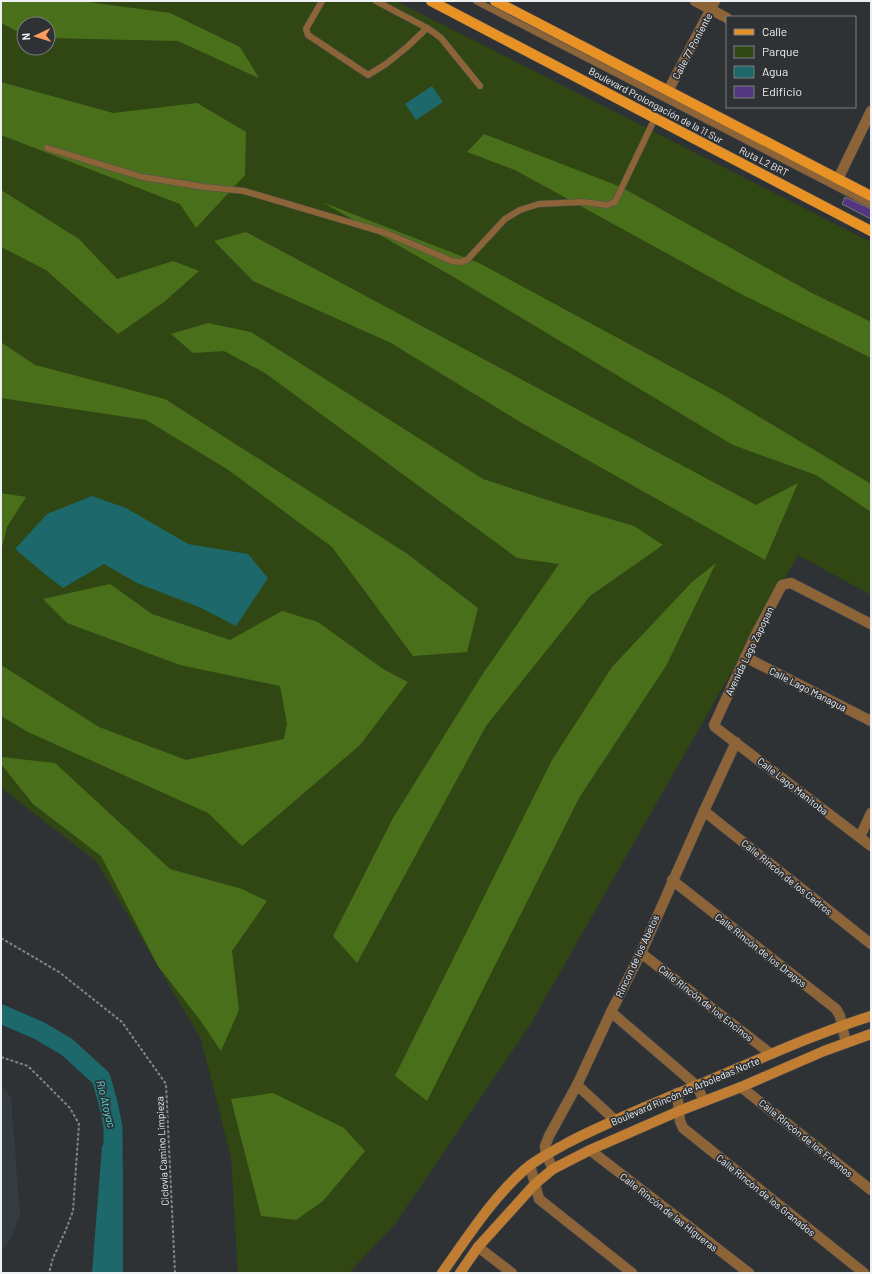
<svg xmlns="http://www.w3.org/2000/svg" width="872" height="1274" viewBox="0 0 872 1274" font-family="Barlow,sans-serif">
<rect width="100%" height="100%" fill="#2f3235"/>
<polygon fill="#343b43" points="1,1085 11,1097 20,1215 11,1239 1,1250"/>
<path fill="#304713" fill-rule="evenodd" d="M1,1h395l475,241v353l-73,-40 -268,470 -135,199 -46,49h-111l-7,-115 -30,-119 -105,-178 -95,-73zM24,24h24v24h-24z"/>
<g fill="#4a6f1a">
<polygon points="1,1 81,1 170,13 240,47 259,78 178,41 48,38 48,24 24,24 24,35 1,23"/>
<polygon points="1,82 113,113 197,103 246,132 245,175 196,228 180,204 1,135"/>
<polygon points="484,134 621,187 810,292 871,322 871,358 739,293 515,170 467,152"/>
<polygon points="1,190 79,239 117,279 173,261 199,271 164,302 118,334 46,270 1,247"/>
<polygon points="322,202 479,263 718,392 871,484 871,512 816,475 733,445 452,276"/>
<polygon points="246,232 756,505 798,483 765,560 522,423 391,343 253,281 214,241"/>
<polygon points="208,323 251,332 483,479 566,506 634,526 663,545 590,596 486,726 357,963 333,936 393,818 482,675 559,564 517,558 265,373 224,351 193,353 171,334"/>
<polygon points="1,342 35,365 165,399 406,553 478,608 467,652 413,656 332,547 227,469 146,420 1,398"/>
<polygon points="1,493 26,497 7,527 1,551"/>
<polygon points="716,563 666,666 579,798 427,1101 395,1076 552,760 612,667 692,582"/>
<polygon points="110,584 152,614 230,640 282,611 318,622 383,669 408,682 360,745 242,846 208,813 28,732 1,716 1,665 99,727 186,760 284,739 287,724 280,686 180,665 67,623 43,599"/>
<polygon points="1,757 55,763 170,869 242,889 267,901 232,951 239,1010 221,1051 200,1020 158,966 101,856 33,804 1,764"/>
<polygon points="273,1093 344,1128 365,1151 323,1201 296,1220 261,1216 231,1099"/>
</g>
<g fill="#1c686a">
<polygon points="432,86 443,102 416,120 405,104"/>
<polygon points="92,496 126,508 188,544 248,554 268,578 236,626 199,607 137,583 104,564 63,588 46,575 15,549 47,514"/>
<polygon points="113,1127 122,1139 123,1170 123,1273 92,1273 102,1147"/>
</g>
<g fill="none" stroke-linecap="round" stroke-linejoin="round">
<polyline stroke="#1c686a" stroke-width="19" points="1,1014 40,1031 67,1047 101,1078 108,1103 113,1127 113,1151"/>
</g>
<polygon fill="#523780" stroke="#79787d" points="845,197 871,209 871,219 842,204"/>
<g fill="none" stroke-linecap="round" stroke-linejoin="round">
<defs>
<g id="lane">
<polyline points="322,1 306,29 308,35 368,75 386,64 407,47 427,28 376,1"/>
<polyline points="476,1 871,205"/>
<polyline points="427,28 433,32 441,38 480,86"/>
<polyline points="47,148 142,177 205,187 244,191 386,233 452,261 460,262 467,260 505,219 520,210 539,204 583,202 607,205 615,202 655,118"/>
</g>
<g id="street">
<polyline points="695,1 727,18"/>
<polyline points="668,91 715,1"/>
<polyline points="838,179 871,111"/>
<polyline points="871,624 791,583 782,585 756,634 714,725 715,727 871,846"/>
<polyline points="745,657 871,721"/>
<polyline points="704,811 871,944"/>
<polyline points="860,837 871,813"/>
<polyline points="672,880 836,1009 840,1016 846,1043"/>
<polyline points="641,953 771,1054"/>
<polyline points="611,1012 697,1086 704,1101"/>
<polyline points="577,1085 615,1120"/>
<polyline points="741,1087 871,1190"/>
<polyline points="677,1093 680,1121 683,1128 864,1273"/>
<polyline points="590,1150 749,1273"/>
<polyline points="530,1165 539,1199 632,1273"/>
<polyline points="553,1169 546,1154 545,1146 549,1136 577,1085 611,1012 641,953 704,811 736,742"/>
<polyline points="478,1247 512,1273"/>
</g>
<g id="secondary">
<path d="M442,1273c25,-35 49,-73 81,-102 13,-12 30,-20 46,-29 41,-21 85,-39 127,-56 58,-24 115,-51 175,-70"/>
<polyline points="460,1273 478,1247 535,1184 553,1169 590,1150 679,1111 741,1087 824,1051 871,1034"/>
</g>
<g id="primary">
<polyline points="431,1 871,231"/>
<polyline points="495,1 871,196"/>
</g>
</defs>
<use href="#lane" stroke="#4e5053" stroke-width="7"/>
<use href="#street" stroke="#4e5053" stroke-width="11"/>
<use href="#secondary" stroke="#4e5053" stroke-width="11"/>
<use href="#primary" stroke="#4e5053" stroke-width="11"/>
<g stroke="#838689" stroke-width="2" stroke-dasharray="3 2" stroke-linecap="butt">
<polyline points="1,938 59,972 122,1022 166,1084 175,1273"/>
<polyline points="1,1057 28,1066 70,1108 79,1124 73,1211 65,1232 53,1258 49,1273"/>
</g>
<use href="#lane" stroke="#8d6338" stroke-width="6"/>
<use href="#street" stroke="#8d6338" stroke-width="10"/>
<use href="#secondary" stroke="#c17e32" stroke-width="10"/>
<use href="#primary" stroke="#e89225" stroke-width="10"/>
</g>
<g text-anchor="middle" stroke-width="3.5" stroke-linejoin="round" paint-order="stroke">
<g font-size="10" fill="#eef0f3" stroke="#2f3235">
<text transform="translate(692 46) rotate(-62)" y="4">Calle 77 Poniente</text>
<text transform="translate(656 105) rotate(28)" y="4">Boulevard Prolongación de la 11 Sur</text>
<text transform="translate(764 161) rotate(27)" y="4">Ruta L2 BRT</text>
<text transform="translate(749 651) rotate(-64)" y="4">Avenida Lago Zapopan</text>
<text transform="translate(808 689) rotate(27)" y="4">Calle Lago Managua</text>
<text transform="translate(793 786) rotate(38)" y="4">Calle Lago Manitoba</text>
<text transform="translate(787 877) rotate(39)" y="4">Calle Rincón de los Cedros</text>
<text transform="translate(761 950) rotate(38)" y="4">Calle Rincón de los Dragos</text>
<text transform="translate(637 956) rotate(-65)" y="4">Rincon de los Abetos</text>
<text transform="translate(706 1003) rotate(38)" y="4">Calle Rincón de los Encinos</text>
<text transform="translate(685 1091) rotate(-23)" y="4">Boulevard Rincón de Arboledas Norte</text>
<text transform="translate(806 1138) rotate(39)" y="4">Calle Rincón de los Fresnos</text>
<text transform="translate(162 1151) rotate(-93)" y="4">Ciclovía Camino Limpieza</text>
<text transform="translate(766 1195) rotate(39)" y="4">Calle Rincón de los Granados</text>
<text transform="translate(669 1212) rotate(38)" y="4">Calle Rincón de las Higueras</text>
</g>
<g font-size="11" font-style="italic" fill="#4cdbde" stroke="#2f3235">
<text transform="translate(106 1104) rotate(76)" y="4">Río Atoyac</text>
</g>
</g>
<rect width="872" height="1274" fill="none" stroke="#eef0f3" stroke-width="4"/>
<rect x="726" y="16" width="130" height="92" fill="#2f3235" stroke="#7b7e81"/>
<rect x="734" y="29" width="20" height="6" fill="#e89225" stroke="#7b7e81"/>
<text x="762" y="36" font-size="12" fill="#eef0f3">Calle</text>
<rect x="734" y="46" width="20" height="12" fill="#304713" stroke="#7b7e81"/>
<text x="762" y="56" font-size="12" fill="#eef0f3">Parque</text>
<rect x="734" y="66" width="20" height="12" fill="#1c686a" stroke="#7b7e81"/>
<text x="762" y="76" font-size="12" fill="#eef0f3">Agua</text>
<rect x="734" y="86" width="20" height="12" fill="#523780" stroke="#7b7e81"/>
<text x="762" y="96" font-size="12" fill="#eef0f3">Edificio</text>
<g transform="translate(36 36) rotate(266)"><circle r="19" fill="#2f3235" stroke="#7b7e81"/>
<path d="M0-3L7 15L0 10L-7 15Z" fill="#ff9b5b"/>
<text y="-6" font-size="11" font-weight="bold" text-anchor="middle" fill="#eef0f3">N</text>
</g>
</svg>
